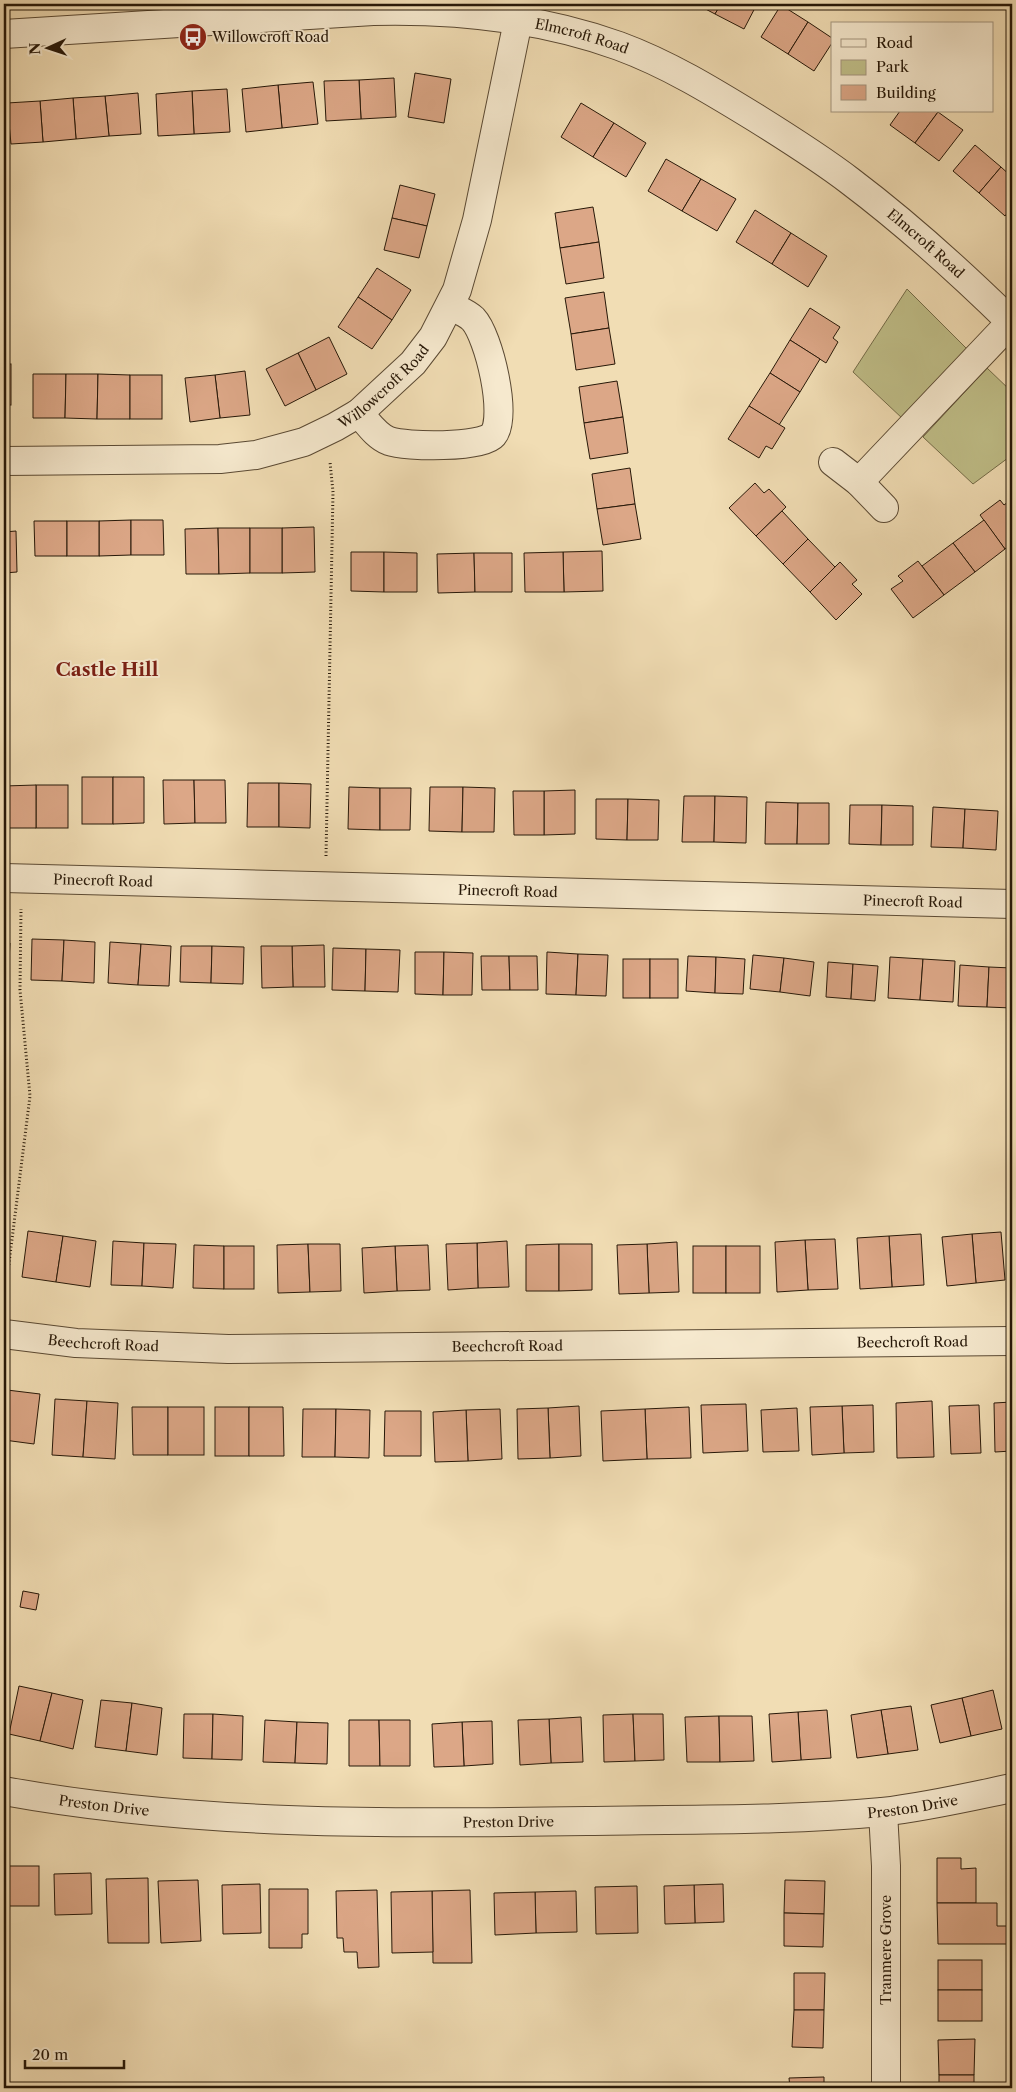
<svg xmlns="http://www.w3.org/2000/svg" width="1016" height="2092" viewBox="0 0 1016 2092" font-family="'Libre Caslon Text',serif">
<rect width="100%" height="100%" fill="#f1ddb4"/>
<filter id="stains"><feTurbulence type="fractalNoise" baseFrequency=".004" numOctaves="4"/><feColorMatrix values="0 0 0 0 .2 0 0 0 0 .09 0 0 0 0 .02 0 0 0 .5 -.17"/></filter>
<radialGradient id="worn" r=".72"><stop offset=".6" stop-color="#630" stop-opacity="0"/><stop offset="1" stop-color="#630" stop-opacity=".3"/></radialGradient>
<g fill="#c0bf89" stroke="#746c48">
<polygon points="907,289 967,349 903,419 853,372"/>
<polygon points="987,368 1012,392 1012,455 973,484 923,437"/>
</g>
<g fill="#dca787" stroke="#271808">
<polygon points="696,4 721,4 715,14"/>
<polygon points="721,4 757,4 744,29 715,14"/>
<polygon points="781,5 808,22 788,54 761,37"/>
<polygon points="808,22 832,38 832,43 814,71 788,54"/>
<polygon points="415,73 451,79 444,123 408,117"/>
<polygon points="394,78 396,117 361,119 359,80"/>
<polygon points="359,80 361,119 326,121 324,81"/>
<polygon points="313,82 318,124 282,128 278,85"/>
<polygon points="278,85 282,128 246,132 242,89"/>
<polygon points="227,89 230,132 194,134 192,91"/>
<polygon points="192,91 194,134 158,136 156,94"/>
<polygon points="138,93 141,134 109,136 105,96"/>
<polygon points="105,96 109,136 76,139 73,98"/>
<polygon points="73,98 76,139 43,142 40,101"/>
<polygon points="40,101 43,142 11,144 7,103"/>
<polygon points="581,103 614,123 593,157 561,137"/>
<polygon points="900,111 937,111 938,112 915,143 890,125"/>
<polygon points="938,112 963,130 939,161 915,143"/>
<polygon points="614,123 646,143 626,177 593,157"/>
<polygon points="975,145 1001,167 979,193 953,171"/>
<polygon points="666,159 701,179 682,211 648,191"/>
<polygon points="1001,167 1012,177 1012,207 1005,216 979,193"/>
<polygon points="701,179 736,199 717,231 682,211"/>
<polygon points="400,185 435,194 427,226 392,218"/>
<polygon points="593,207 599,242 560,248 555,213"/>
<polygon points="755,210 791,233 772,264 736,242"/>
<polygon points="392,218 427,226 419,258 384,250"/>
<polygon points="791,233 827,256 808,287 772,264"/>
<polygon points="599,242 604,278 566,284 560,248"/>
<polygon points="377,268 411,290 392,320 358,297"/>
<polygon points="604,292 609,328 571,334 565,298"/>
<polygon points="358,297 392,320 372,349 338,327"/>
<polygon points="810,308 840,327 833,338 838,342 826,363 790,340"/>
<polygon points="609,328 615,364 576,370 571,334"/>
<polygon points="329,337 347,374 316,390 298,353"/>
<polygon points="790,340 820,359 800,392 770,373"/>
<polygon points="298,353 316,390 285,406 266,369"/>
<rect x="4" y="364" width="7" height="41"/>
<polygon points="245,371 250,415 220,418 215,375"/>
<polygon points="770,373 800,392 779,425 749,406"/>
<polygon points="33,374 66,374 65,418 33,418"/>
<polygon points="66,374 98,374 97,419 65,418"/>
<polygon points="98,374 130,375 130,419 97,419"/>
<rect x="130" y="375" width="32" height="44"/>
<polygon points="215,375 220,418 190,422 185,378"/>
<polygon points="617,381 623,417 584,423 579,387"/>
<polygon points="749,406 785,428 772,449 766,446 759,458 728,439"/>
<polygon points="623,417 628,453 590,459 584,423"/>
<polygon points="630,468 635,504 597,509 592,474"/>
<polygon points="755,483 764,493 769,489 786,507 756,536 729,508"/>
<polygon points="1012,499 1012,543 1005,549 980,515 1000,500 1004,505"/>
<polygon points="635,504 641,539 603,545 597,509"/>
<polygon points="782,511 808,539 783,564 756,536"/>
<polygon points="131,520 131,555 99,556 99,521"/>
<polygon points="131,520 163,520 164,555 131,555"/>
<polygon points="984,520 1005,549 975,572 953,543"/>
<polygon points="34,521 67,521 67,556 35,556"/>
<rect x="67" y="521" width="32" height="35"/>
<polygon points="314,527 315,572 282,573 282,528"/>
<polygon points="218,528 219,574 186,574 185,529"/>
<polygon points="218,528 250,528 250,573 219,574"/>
<rect x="250" y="528" width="32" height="45"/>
<polygon points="16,531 17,572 4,573 4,532"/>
<polygon points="808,539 835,567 810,592 783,564"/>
<polygon points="953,543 975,572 944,595 922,566"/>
<polygon points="602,551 603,591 564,592 563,552"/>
<polygon points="351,552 384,552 384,592 351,591"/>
<polygon points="384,552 417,553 417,592 384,592"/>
<polygon points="563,552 564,592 525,592 524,553"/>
<polygon points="474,553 475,592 438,593 437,554"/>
<polygon points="474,553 512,553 512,592 475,592"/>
<polygon points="918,561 944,595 913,618 891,589 903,581 898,576"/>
<polygon points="840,562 857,580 852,584 862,594 836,620 810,592"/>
<rect x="82" y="777" width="31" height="47"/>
<polygon points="113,777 144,777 144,823 113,824"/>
<polygon points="163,780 194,780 195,823 164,824"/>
<polygon points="194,780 225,780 226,823 195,823"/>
<polygon points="248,783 279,783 279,827 247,827"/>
<polygon points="279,783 311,784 310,828 279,827"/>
<rect x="36" y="785" width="32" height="43"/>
<polygon points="36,785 36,828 4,828 4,786"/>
<polygon points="349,787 380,788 380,830 348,829"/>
<polygon points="430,787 463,787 462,832 429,831"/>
<polygon points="463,787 495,788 494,832 462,832"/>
<polygon points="380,788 411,788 410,830 380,830"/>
<polygon points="575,790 575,834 544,835 544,791"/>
<polygon points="513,791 544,791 544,835 514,835"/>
<polygon points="684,796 715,796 714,842 682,842"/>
<polygon points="715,796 747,797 746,843 714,842"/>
<polygon points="596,799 628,799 627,840 596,839"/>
<polygon points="628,799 659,800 658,840 627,840"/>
<polygon points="766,802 798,803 797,844 765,844"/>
<polygon points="798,803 829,803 829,844 797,844"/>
<polygon points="850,805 882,805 881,845 849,844"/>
<polygon points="882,805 913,806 913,845 881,845"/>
<polygon points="933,807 965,809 963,848 931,847"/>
<polygon points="965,809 998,811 996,850 963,848"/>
<polygon points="32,939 64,940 62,981 31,980"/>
<polygon points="64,940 95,942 94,983 62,981"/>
<polygon points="110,942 141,944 138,985 108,983"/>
<polygon points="4,943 10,943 8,980 4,979"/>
<polygon points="141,944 171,946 169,986 138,985"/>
<polygon points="324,945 325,987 293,987 292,946"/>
<polygon points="181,946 212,946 211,983 180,982"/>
<polygon points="212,946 244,947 243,984 211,983"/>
<polygon points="261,946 292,946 293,987 262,988"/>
<polygon points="333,948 366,949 365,991 332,990"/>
<polygon points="366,949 400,950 398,992 365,991"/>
<polygon points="415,952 444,952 443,995 415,994"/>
<polygon points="444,952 473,953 472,995 443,995"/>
<polygon points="547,952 578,954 576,995 546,994"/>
<polygon points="578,954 608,955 606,996 576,995"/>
<polygon points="753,955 784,958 780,992 750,989"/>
<polygon points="481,956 509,956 510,990 482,990"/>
<polygon points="509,956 537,956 538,990 510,990"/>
<polygon points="688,956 716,957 715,993 686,991"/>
<polygon points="716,957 745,959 743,994 715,993"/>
<polygon points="890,957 923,959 920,1000 888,998"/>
<polygon points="784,958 814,962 810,996 780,992"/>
<rect x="623" y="959" width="27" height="39"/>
<rect x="650" y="959" width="28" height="39"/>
<polygon points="923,959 955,961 953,1002 920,1000"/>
<polygon points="828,962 853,964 851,999 826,997"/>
<polygon points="853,964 878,966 875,1001 851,999"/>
<polygon points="960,965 989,967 987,1007 958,1006"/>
<polygon points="989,967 1012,968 1012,1008 987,1007"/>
<polygon points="28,1231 63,1236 56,1282 22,1277"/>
<polygon points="1001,1232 1005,1280 976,1283 972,1234"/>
<polygon points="921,1234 924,1285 892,1287 889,1236"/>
<polygon points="972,1234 976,1283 947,1286 942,1237"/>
<polygon points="63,1236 96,1241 90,1287 56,1282"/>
<polygon points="889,1236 892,1287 860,1289 857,1238"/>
<polygon points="835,1239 838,1289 808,1290 805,1240"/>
<polygon points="805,1240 808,1290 777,1292 775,1242"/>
<polygon points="113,1241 144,1243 142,1286 111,1285"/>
<polygon points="507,1241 509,1287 478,1288 477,1243"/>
<polygon points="677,1242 679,1292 649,1293 647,1244"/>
<polygon points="144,1243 176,1244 173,1288 142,1286"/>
<polygon points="477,1243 478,1288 448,1290 446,1244"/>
<polygon points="308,1244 310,1292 278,1293 277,1245"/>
<polygon points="308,1244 340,1244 341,1291 310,1292"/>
<polygon points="559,1244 559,1291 526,1291 526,1245"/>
<polygon points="559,1244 592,1244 592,1290 559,1291"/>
<polygon points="647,1244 649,1293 619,1294 617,1245"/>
<polygon points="194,1245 224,1246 224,1289 193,1288"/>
<polygon points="428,1245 430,1290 397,1291 395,1246"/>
<rect x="224" y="1246" width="30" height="43"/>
<polygon points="395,1246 397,1291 364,1293 362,1248"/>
<rect x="693" y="1246" width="33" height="47"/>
<rect x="726" y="1246" width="34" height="47"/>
<polygon points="7,1390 40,1394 34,1444 4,1440"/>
<polygon points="55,1399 87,1401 83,1457 52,1455"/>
<polygon points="87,1401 118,1403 115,1459 83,1457"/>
<polygon points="932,1401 934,1457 897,1458 896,1403"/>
<polygon points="1012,1402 1012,1451 995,1452 994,1403"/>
<polygon points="746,1404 748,1451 703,1453 701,1405"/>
<polygon points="873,1405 874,1452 844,1453 842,1406"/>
<polygon points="979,1405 981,1453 951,1454 949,1406"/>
<polygon points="579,1406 581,1456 550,1458 548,1408"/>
<polygon points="842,1406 844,1453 812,1455 810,1407"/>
<polygon points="132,1407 168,1407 168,1455 133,1455"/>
<rect x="168" y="1407" width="36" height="48"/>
<rect x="215" y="1407" width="34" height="49"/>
<polygon points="249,1407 283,1407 284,1456 249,1456"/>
<polygon points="689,1407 691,1458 647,1459 645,1409"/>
<polygon points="548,1408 550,1458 518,1459 517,1409"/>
<polygon points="797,1408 799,1451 763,1452 761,1410"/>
<polygon points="303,1409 336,1409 335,1457 302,1457"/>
<polygon points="336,1409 370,1410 369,1458 335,1457"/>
<polygon points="500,1409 502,1459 468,1461 466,1410"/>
<polygon points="645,1409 647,1459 603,1461 601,1411"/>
<polygon points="466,1410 468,1461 435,1462 433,1412"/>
<polygon points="385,1411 421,1411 421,1456 384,1456"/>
<polygon points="23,1591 39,1594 36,1610 20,1607"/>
<polygon points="19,1686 52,1693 40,1741 9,1734"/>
<polygon points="993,1690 1002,1729 971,1736 962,1698"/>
<polygon points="52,1693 83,1700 73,1749 40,1741"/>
<polygon points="962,1698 971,1736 940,1743 931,1705"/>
<polygon points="101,1700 132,1703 126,1751 95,1747"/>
<polygon points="132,1703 162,1708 157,1755 126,1751"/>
<polygon points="911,1706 918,1750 888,1754 881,1710"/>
<polygon points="827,1710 831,1758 801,1760 798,1712"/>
<polygon points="881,1710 888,1754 857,1758 851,1715"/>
<polygon points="798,1712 801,1760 772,1762 769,1714"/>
<polygon points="184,1714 213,1714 212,1759 183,1758"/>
<polygon points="213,1714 243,1716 242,1760 212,1759"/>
<polygon points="633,1714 635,1761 604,1762 603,1715"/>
<polygon points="633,1714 663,1714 664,1760 635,1761"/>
<polygon points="719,1716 720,1762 687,1762 685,1717"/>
<polygon points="719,1716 752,1716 754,1761 720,1762"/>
<polygon points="581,1717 583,1762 551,1763 549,1719"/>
<polygon points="549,1719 551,1763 520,1765 518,1720"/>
<polygon points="265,1720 297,1722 295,1763 263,1762"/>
<polygon points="349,1720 379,1720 380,1766 349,1766"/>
<polygon points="379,1720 410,1720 410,1766 380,1766"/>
<polygon points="492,1721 493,1764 464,1766 462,1722"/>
<polygon points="297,1722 328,1723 327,1764 295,1763"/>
<polygon points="462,1722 464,1766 434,1767 432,1724"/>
<polygon points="937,1858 961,1858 961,1869 976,1868 976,1903 937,1903"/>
<rect x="4" y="1866" width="35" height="40"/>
<polygon points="91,1873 92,1914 55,1915 54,1874"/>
<polygon points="148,1878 149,1943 108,1943 106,1879"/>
<polygon points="198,1880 201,1941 161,1943 158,1881"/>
<polygon points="785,1880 825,1881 824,1914 784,1913"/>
<polygon points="260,1884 261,1933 223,1934 222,1885"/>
<polygon points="723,1884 724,1922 695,1923 694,1885"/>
<polygon points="694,1885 695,1923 665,1924 664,1886"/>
<polygon points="637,1886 638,1933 596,1934 595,1887"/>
<polygon points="269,1889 308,1889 308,1934 302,1934 302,1948 269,1948"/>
<polygon points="377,1890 379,1967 358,1968 357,1952 344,1952 343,1938 337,1938 336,1891"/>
<polygon points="470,1890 472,1963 433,1963 432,1891"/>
<polygon points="432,1891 433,1952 392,1953 391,1892"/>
<polygon points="576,1891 577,1932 536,1933 535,1892"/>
<polygon points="535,1892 536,1933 495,1935 494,1893"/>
<polygon points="937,1903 997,1903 997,1926 1012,1926 1012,1944 938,1944"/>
<polygon points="784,1913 824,1914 823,1947 784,1946"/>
<rect x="938" y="1960" width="44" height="30"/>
<polygon points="794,1973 825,1973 824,2010 794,2010"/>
<rect x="938" y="1990" width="44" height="31"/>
<polygon points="794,2010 824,2010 823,2048 792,2047"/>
<polygon points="975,2039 974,2075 939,2075 938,2040"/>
<rect x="939" y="2075" width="35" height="13"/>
<polygon points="824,2077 824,2088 790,2088 789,2078"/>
</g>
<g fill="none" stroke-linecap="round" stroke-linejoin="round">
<defs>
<g id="minor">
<path id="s1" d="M4,34l369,-23c83,-2 168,7 246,35 49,18 93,45 137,72 32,20 64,40 94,63 57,43 111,92 162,142"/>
<path d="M359,413c9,10 17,23 30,28 17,6 93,7 104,-6 15,-18 -4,-99 -20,-116 -6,-6 -15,-9 -23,-13"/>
<path id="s2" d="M4,461l216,-2 36,-4 48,-13 31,-15 24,-14 54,-50 20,-26 24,-47 20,-70 41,-199"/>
<polyline points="833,462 859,482 884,508"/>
<polyline points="859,482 1011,322"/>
<path id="s3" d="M4,878l1008,26"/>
<path id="s4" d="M4,1334l72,9 152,6 784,-8"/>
<path id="s5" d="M4,1791c192,35 389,33 583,30 98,-2 197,0 295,-9 44,-5 87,-15 130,-24"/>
<polyline points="883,1812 886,1866 886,2088"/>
</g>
</defs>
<use href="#minor" stroke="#5a4933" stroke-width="30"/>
<g stroke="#271808" stroke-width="3" stroke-dasharray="1 2.5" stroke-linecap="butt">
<polyline points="326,856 333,492 330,462"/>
<polyline points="4,1303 30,1096 20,990 21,909"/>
</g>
<use href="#minor" stroke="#f6e9ce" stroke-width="28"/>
</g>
<defs>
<symbol id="bus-disc" viewBox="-11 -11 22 22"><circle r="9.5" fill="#8f2418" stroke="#f6e9ce"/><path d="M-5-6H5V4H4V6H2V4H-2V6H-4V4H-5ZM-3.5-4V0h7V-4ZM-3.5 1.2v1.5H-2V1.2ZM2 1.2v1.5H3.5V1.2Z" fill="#fff"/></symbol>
</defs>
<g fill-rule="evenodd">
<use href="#bus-disc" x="177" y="21" width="32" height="32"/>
</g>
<g text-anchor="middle" stroke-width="4" stroke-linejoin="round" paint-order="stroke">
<g font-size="14" fill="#271808" stroke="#f6e9ce" text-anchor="start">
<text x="212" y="42">Willowcroft Road</text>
</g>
<g font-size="14" fill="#271808" stroke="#f6e9ce">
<text dy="5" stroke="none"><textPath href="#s1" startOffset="581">Elmcroft Road</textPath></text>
<text dy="5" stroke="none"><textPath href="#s1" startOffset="986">Elmcroft Road</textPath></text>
<text dy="5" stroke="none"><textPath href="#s2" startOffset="400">Willowcroft Road</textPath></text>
<text dy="5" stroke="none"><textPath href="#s3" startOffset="99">Pinecroft Road</textPath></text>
<text dy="5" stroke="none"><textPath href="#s3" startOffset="504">Pinecroft Road</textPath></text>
<text dy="5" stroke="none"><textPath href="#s3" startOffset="909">Pinecroft Road</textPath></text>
<text dy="5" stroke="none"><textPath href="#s4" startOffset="100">Beechcroft Road</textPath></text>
<text dy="5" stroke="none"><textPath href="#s4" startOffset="909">Beechcroft Road</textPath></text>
<text dy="5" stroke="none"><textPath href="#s4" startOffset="504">Beechcroft Road</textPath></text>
<text dy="5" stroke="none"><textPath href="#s5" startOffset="101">Preston Drive</textPath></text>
<text dy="5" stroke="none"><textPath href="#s5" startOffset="911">Preston Drive</textPath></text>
<text dy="5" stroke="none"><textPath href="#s5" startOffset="506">Preston Drive</textPath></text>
<text transform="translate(886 1950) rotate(-90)" y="5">Tranmere Grove</text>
</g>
<g font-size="19" font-weight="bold" fill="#7a1f14" stroke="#f6e9ce">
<text x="107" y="676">Castle Hill</text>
</g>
</g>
<rect width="1016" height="2092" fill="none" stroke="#f1ddb4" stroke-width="20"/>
<rect x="5" y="5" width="1006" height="2082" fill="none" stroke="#271808" stroke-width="2.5"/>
<rect x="10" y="10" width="996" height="2072" fill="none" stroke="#271808"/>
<rect x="831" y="22" width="162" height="90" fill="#f6e9ce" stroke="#a3957f"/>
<rect x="841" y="39" width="25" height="8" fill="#f6e9ce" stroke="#a3957f"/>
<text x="876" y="48" font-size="15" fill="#271808">Road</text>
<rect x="841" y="60" width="25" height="15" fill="#c0bf89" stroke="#a3957f"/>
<text x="876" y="72" font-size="15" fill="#271808">Park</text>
<rect x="841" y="85" width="25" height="15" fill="#dca787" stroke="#a3957f"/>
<text x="876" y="98" font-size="15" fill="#271808">Building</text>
<g transform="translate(48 48) rotate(267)" stroke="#f6e9ce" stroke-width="4" paint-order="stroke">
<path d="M0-4L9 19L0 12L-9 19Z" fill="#271808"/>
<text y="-8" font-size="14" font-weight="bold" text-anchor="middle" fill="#271808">N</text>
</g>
<path d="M25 2060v8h99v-8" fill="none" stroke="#271808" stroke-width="2.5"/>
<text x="32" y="2060" font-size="15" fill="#271808" stroke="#f6e9ce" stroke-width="4" paint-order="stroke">20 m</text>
<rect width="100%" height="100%" filter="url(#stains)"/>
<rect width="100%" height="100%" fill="url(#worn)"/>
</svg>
